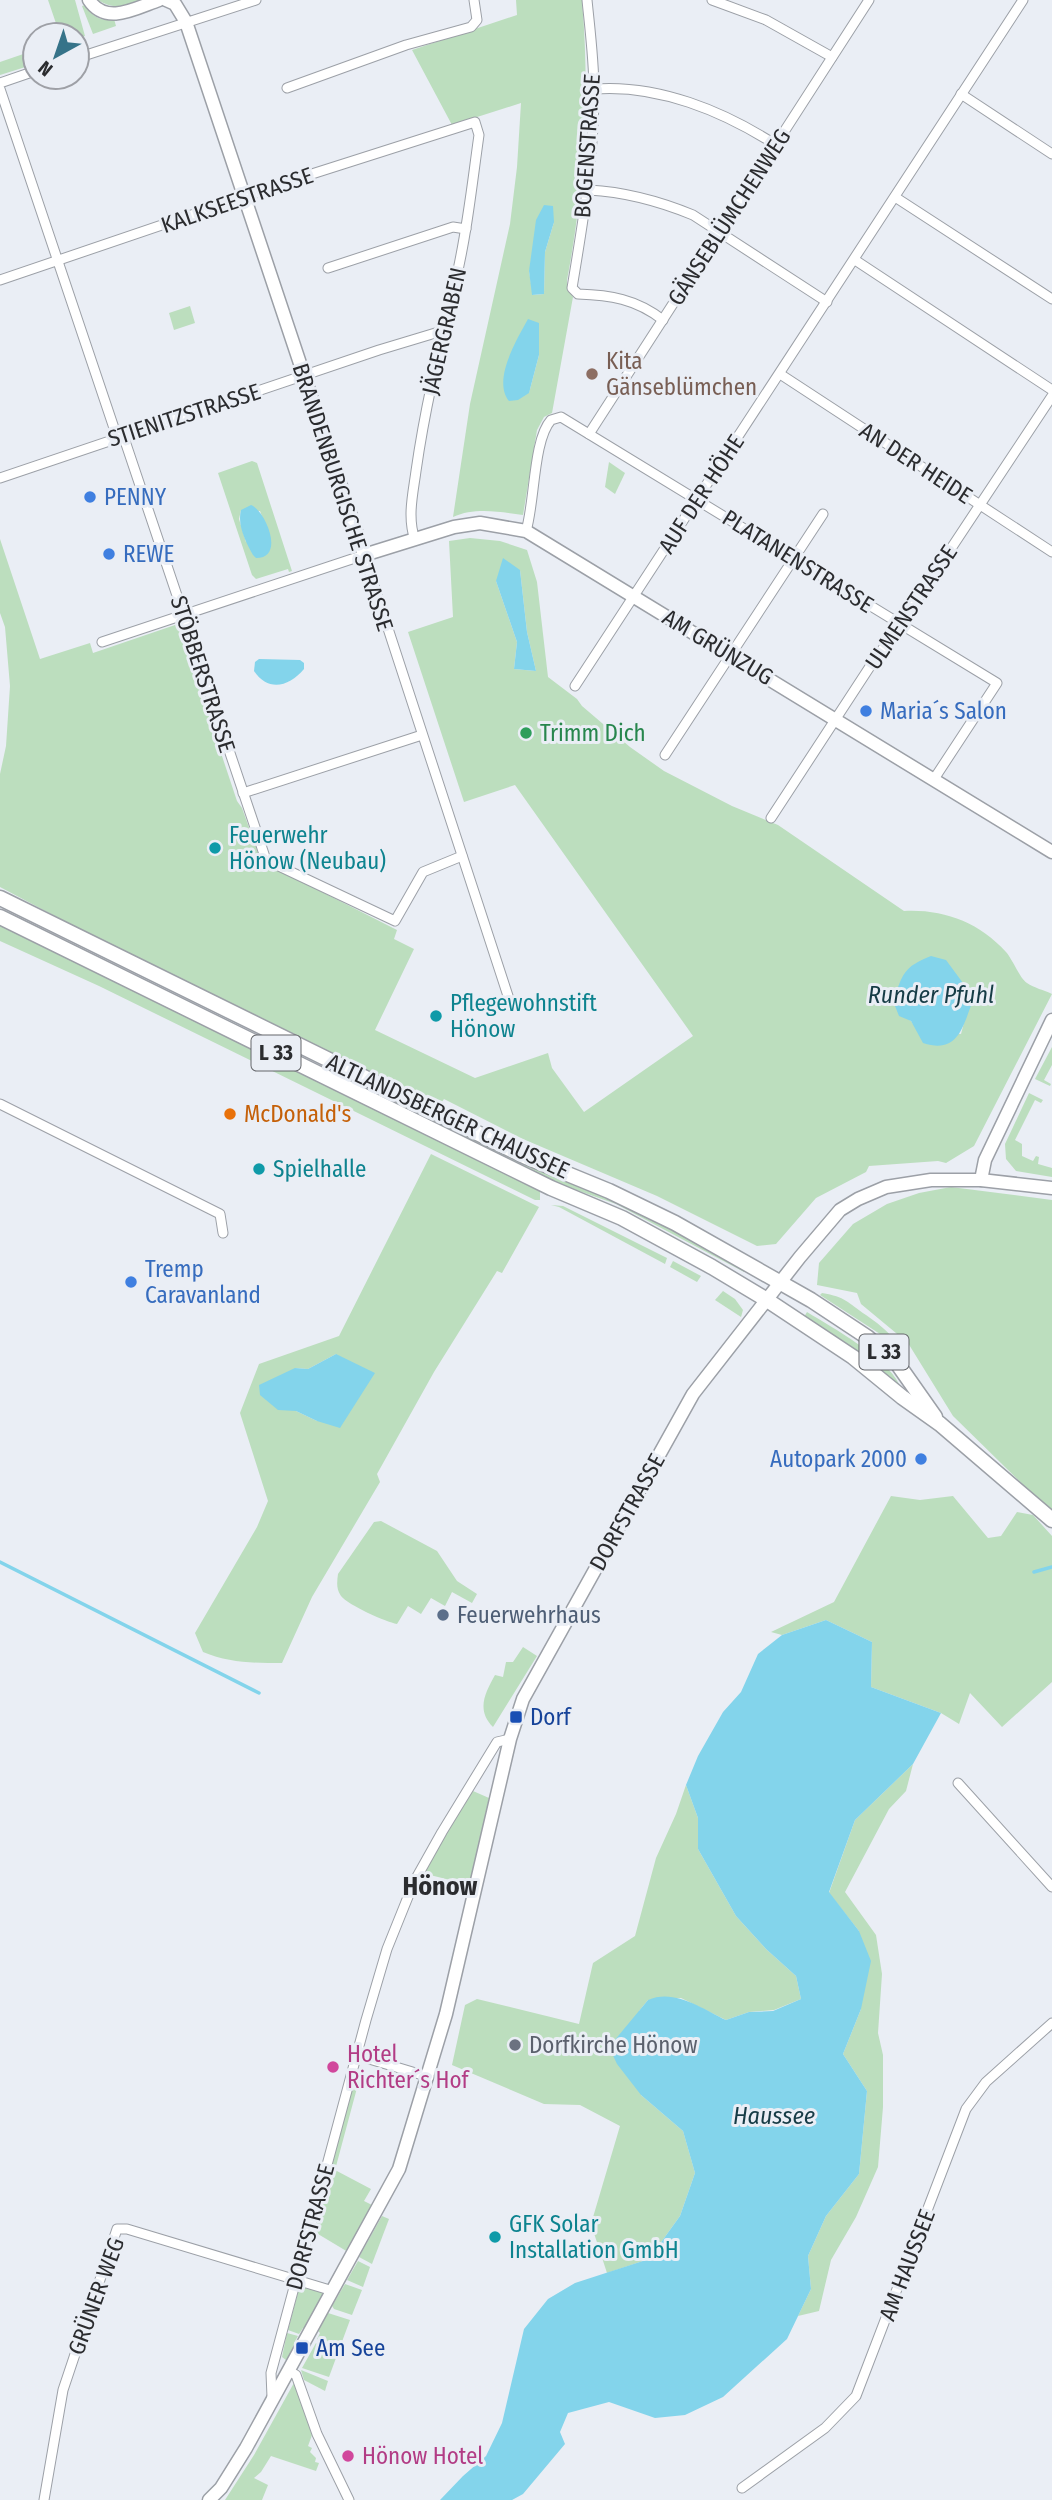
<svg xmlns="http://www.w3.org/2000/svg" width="1052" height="2500" viewBox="0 0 1052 2500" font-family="'Fira Sans Condensed',sans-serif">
<rect width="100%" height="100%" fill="#eaeef5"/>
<g fill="#bcdebe" fill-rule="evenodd">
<polygon points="48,0 75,0 85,36 77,39 77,35 60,35"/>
<path d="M98,0h44c-16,7 -28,10 -44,0z"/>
<path d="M516,0h66c8,96 3,185 -15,280v8l6,9 -21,116 -8,4 -7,13 -14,85c-23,-3 -48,-8 -70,2l17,-113 40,-180 7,-57 4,-64 -69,22 -40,-75 105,-35zM554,222l-9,30 -1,42 -11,1 -4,-24zM539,324v31l-10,38z"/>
<path d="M85,5c7,11 15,17 29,14l2,7 -23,8 -11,-28z"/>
<polygon points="35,50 35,64 0,75 0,62"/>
<polygon points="190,306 195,323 174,330 169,313"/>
<path d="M252,461l5,2 35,108 -3,1 -1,-3 -32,10 -4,-4 -34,-102zM241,510l19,1 10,26 -24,5 -7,-23z"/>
<polygon points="609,462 625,473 615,494 605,487"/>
<path d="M470,538l30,3 27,9 10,32 11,95 29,22 5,7 48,41 34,24 68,35 46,19 126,86c39,-2 75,11 102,41 7,8 14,27 21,31 7,5 17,7 25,11l-78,152 -28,17 -8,-2 -69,5 -3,6 -50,26 -40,46 -19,2 -100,-50 -134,-57 -79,-40 -5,7 -335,-164 -104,-55v-113l6,-28 4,-60 -5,-59 -5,-14v-74l40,120 50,-16 3,10 85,-29 59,177 5,7 19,53 136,69 -3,9 20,10 -39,81 100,48 73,-25 4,15 32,44 109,-76 -178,-251 -51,17 -56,-170 45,-15 -4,-76zM520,570l7,62 9,39 -22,-2 3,-27 -21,-61zM905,1017l60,2 -4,15 -45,-6 -5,-7z"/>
<polygon points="0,924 540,1190 540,1200 535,1200 99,986 0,941"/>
<polygon points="1052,1047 1052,1065 1044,1080 1051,1084 1050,1086 1035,1079"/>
<polygon points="1029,1093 1043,1100 1041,1103 1035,1100 1015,1140 1022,1144 1022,1156 1033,1161 1036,1156 1039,1157 1038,1164 1052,1168 1052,1177 1016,1171 1006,1159 1005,1144"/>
<polygon points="397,1099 656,1219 746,1269 744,1272 616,1204 548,1180 393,1106"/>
<path d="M431,1154l108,53 -37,66 -5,-2 -63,101 -57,102 3,8 -68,115 -30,66c-28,0 -53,0 -79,-11l-8,-19 62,-106 11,-26 -28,-88 19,-49 80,-28zM336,1354l-19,67 -21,-10 -1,-43 13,1z"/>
<polygon points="951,1187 1052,1200 1052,1513 953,1416 908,1343 861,1304 857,1293 817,1285 819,1263 853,1224 887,1204 919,1193"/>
<polygon points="551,1205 563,1206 667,1258 665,1264 559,1207"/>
<polygon points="673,1261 701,1276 697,1282 670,1267"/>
<polygon points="723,1291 735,1299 743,1310 741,1317 715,1300"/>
<path d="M822,1293c24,4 25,9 44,22 23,16 30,24 43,49l-29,-30 -60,-39z"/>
<path d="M807,1312c26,16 79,45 92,72l-3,1 -92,-68z"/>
<polygon points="891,1496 920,1500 953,1496 988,1538 1001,1536 1017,1512 1033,1515 1052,1536 1052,1682 1002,1727 970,1693 959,1724 941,1713 871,1687 872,1642 826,1620 782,1635 771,1632 834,1602"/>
<path d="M381,1521l56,30 20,30 20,13 -5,9 -20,-11 -7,14 -14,-8 -10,16 -13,-8 -11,18c-11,-2 -49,-19 -56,-28 -5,-7 -4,-14 -3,-22l36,-52z"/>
<path d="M523,1647l14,9 -44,71c-17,-17 -8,-34 2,-52l8,2 3,-15h7z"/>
<polygon points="913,1764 906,1791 889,1809 845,1892 876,1935 882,1974 878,2033 883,2055 883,2107 878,2167 856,2217 831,2260 819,2311 798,2316 811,2289 808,2256 826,2216 859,2174 867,2091 843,2054 861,2009 859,1931 829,1893 855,1820"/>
<polygon points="686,1785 698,1818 698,1849 736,1916 766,1949 796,1976 801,1999 774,2010 749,2012 726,2020 681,1998 648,2000 639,2011 641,2095 683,2131 695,2173 680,2216 649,2259 607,2273 591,2224 620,2126 580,2105 544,2104 452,2065 465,2005 477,1999 579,2024 593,1963 635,1936 656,1858 676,1814"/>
<polygon points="473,1791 489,1798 470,1885 422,1873"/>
<polygon points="352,2086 357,2088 335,2170 371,2189 364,2201 374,2206 348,2252 313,2231"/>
<polygon points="382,2216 389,2219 372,2264 359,2257"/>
<polygon points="358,2261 370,2267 363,2287 347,2280"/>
<polygon points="345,2284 362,2290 352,2315 334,2309 332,2306"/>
<polygon points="300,2285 325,2292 305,2328 303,2328 299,2334 288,2330"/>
<polygon points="328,2313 350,2320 329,2377 302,2368 316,2343 318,2344 320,2341 317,2339 320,2333 318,2331"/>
<polygon points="287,2333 298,2336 294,2343 296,2345 286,2360 282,2357"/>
<polygon points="301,2370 328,2381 325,2391 304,2380"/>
<polygon points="295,2381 312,2435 308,2446 312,2448 310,2452 316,2458 315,2462 319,2463 316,2471 271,2456 261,2472 254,2478 268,2485 262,2500 225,2500 254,2455"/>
</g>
<g fill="#83d4eb">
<polygon points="544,205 553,206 554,222 545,252 544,294 532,295 529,271 536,220"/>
<path d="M528,319l11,4v32l-10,38 -11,7 -9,1c-17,-21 8,-62 19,-82z"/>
<path d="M251,505c14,5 35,53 5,53l-3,-3c-7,-13 -16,-29 -12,-45z"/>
<polygon points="503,558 520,570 527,632 536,671 514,669 517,642 496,581"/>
<path d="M259,659l41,1 4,3v6c-15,18 -36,23 -50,2l1,-9z"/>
<path d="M931,956l15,4 28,38c-11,26 -14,57 -51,45l-12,-22 -12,-5 -6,-15c10,-27 10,-34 38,-45z"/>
<polygon points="336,1354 375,1373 340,1428 317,1421 296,1411 278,1410 260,1395 259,1385 295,1368 308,1369"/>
<path d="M826,1620l46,22 -1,45 70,26 -28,51 -58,56 -26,72 30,39 12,30 -10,48 -18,45 24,37 -8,83 -33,42 -18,40 3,33 -24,50 -64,58 -38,18 -30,3 -46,-16 -41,11 -8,19 5,12 -42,50 -11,6h-72l23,-24 23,-20 16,-33 22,-94 24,-30 27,-16 74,-24 31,-43 15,-43 -12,-42 -42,-36 -24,-31 -8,-17 39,-47c26,-12 55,9 78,20l23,-8 24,-1 28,-12 -5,-23 -30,-27 -30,-33 -38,-67v-31l-12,-33 12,-29 25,-44 18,-20 17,-38 24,-19z"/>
</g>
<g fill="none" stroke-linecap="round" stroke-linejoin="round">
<g stroke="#83d4eb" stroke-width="3.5">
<polyline points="0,1562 259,1693"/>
<polyline points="1034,1572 1052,1567"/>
</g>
<defs>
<g id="street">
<path d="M587,0c3,30 7,61 7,91 0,67 -11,131 -22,197l6,6c32,1 58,5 85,26"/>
<polyline points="712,0 766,20 832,57"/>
<polyline points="77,58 256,0"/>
<polyline points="0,83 35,71"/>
<polyline points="287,88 406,45 471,27 477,20 474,0"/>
<polyline points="0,89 117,437"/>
<path d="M594,89c64,-5 129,22 182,56"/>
<polyline points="961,94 1052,154"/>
<path d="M589,190c37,2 70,11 104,25l134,87"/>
<polyline points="895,197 1052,299"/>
<polyline points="855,260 1052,390"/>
<polyline points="328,268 453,227 466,229"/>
<path d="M0,280l315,-107 160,-51 4,13c-7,49 -12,99 -24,148 -15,63 -30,124 -39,188 -3,23 -9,46 -1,69"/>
<polyline points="780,374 1052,552"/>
<polyline points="589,434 869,0"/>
<polyline points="123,435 266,860 395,921 423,872 462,856"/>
<polyline points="0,478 379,350 442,331"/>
<path d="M526,531c9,-29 7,-91 25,-111l10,-3 436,266 -63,96"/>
<polyline points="102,642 364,555 510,1002"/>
<polyline points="575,686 1023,0"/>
<polyline points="665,755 823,514"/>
<polyline points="243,793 422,735"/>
<polyline points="771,818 869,668 905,618 1052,396"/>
<polyline points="0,1104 220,1214 223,1233"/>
<polyline points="958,1783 1052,1887"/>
<polyline points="356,2055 429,2077"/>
<polyline points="289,2371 296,2375 317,2434 349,2500"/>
<polyline points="272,2397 271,2373 366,2020 387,1949 414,1882 442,1832 497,1742 510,1739"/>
<polyline points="742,2488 825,2428 856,2396 966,2109 986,2082 1052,2023"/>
<polyline points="44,2500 63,2390 117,2229 127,2229 333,2291"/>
</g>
<g id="secondary">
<path d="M89,0c17,26 47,8 70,0"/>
<polyline points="166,0 175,4 186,22 364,555 454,527 480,523 526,531 1052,852"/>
<polyline points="981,1180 985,1160 1052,1020"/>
<polyline points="209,2500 221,2488 246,2448 399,2169 446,2014 510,1739 523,1699 693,1394 800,1257 840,1210 858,1199 886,1187 931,1180 981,1180 1052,1188"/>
</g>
<g id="primary">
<polyline points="0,898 526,1157 609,1191 675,1223 811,1300 867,1337 897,1363 935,1417"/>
<polyline points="0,917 551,1188 622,1218 712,1267 767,1300 853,1357 902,1397 940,1424 1052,1520"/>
</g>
</defs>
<use href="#street" stroke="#9ca0a7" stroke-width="11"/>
<use href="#secondary" stroke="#9ca0a7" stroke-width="15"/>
<use href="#primary" stroke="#9ca0a7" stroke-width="17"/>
<use href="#street" stroke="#fff" stroke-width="9"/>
<use href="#secondary" stroke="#fff" stroke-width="12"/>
<use href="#primary" stroke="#fff" stroke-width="14"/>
</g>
<circle fill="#8d6e63" stroke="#eaeef5" stroke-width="2.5" cx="592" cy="374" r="7"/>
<g fill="#3f7fe0" stroke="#eaeef5" stroke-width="2.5">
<circle cx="90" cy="497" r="7"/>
<circle cx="109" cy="554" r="7"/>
<circle cx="866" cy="711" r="7"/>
<circle cx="131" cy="1282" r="7"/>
<circle cx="921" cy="1459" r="7"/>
</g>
<circle fill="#2e9e5b" stroke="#eaeef5" stroke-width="2.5" cx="526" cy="733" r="7"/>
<g fill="#0f9aa8" stroke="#eaeef5" stroke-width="2.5">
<circle cx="215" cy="848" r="7"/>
<circle cx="436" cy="1016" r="7"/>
<circle cx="259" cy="1169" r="7"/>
<circle cx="495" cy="2237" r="7"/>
</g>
<circle fill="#e8710a" stroke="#eaeef5" stroke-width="2.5" cx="230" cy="1114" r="7"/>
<circle fill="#5c6f8a" stroke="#eaeef5" stroke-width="2.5" cx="443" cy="1615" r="7"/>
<g fill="#1a4fb4" stroke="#eaeef5" stroke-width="2.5">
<rect x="509" y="1710" width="14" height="14" rx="3.5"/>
<rect x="295" y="2341" width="14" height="14" rx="3.5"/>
</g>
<circle fill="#6b7280" stroke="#eaeef5" stroke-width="2.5" cx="515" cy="2045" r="7"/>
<g fill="#d1479c" stroke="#eaeef5" stroke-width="2.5">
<circle cx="333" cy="2067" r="7"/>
<circle cx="348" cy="2456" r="7"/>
</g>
<g text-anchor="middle" stroke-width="6" stroke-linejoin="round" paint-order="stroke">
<g fill="#eaeef5" stroke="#64666a" stroke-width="2">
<rect x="251.5" y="1035.5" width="49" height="35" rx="5"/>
<rect x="859.5" y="1334.5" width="49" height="35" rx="5"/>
</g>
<g font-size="21" font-weight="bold" fill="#2b2c2f">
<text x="276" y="1060">L 33</text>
<text x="884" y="1359">L 33</text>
</g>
<g font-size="23" fill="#2b2c2f" stroke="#eaeef5">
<text transform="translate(587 146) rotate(-86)" y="8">BOGENSTRASSE</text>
<text transform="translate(237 200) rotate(-19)" y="8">KALKSEESTRASSE</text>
<text transform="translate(729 217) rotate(-57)" y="8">GÄNSEBLÜMCHENWEG</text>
<text transform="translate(444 331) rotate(-77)" y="8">JÄGERGRABEN</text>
<text transform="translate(184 415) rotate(-18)" y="8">STIENITZSTRASSE</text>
<text transform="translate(916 463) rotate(33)" y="8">AN DER HEIDE</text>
<text transform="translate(701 494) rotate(-57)" y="8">AUF DER HÖHE</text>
<text transform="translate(343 497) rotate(72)" y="8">BRANDENBURGISCHE STRASSE</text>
<text transform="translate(798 561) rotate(32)" y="8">PLATANENSTRASSE</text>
<text transform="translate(911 607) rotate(-56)" y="8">ULMENSTRASSE</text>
<text transform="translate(718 647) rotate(31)" y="8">AM GRÜNZUG</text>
<text transform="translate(203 674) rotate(72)" y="8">STÖBBERSTRASSE</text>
<text transform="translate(448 1116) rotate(25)" y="8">ALTLANDSBERGER CHAUSSEE</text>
<text transform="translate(627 1512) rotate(-61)" y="8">DORFSTRASSE</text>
<text transform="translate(310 2227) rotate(-75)" y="8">DORFSTRASSE</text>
<text transform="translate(907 2265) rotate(-69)" y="8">AM HAUSSEE</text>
<text transform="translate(96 2296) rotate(-70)" y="8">GRÜNER WEG</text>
</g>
<g font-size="23" fill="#785e54" stroke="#eaeef5" text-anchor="start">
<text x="606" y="369">Kita<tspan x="606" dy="26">Gänseblümchen</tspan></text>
</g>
<g font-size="23" fill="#366cbe" stroke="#eaeef5" text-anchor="start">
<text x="104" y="505">PENNY</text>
<text x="123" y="562">REWE</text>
<text x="880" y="719">Maria´s Salon</text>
<text x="145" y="1277">Tremp<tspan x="145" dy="26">Caravanland</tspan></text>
<text x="907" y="1467" text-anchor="end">Autopark 2000</text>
</g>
<g font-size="23" fill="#27864d" stroke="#eaeef5" text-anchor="start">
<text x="540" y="741">Trimm Dich</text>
</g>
<g font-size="23" fill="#0d838f" stroke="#eaeef5" text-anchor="start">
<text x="229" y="843">Feuerwehr<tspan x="229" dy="26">Hönow (Neubau)</tspan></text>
<text x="450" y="1011">Pflegewohnstift<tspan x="450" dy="26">Hönow</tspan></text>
<text x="273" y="1177">Spielhalle</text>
<text x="509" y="2232">GFK Solar<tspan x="509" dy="26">Installation GmbH</tspan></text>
</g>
<g font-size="23" fill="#c56008" stroke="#eaeef5" text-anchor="start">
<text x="244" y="1122">McDonald's</text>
</g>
<g font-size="23" fill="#4e5e75" stroke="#eaeef5" text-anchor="start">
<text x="457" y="1623">Feuerwehrhaus</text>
</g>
<g font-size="23" fill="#164399" stroke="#eaeef5" text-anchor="start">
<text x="530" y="1725">Dorf</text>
<text x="316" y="2356">Am See</text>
</g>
<g font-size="23" fill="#5b616d" stroke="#eaeef5" text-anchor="start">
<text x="529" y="2053">Dorfkirche Hönow</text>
</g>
<g font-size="23" fill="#b23c85" stroke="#eaeef5" text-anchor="start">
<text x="347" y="2062">Hotel<tspan x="347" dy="26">Richter´s Hof</tspan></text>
<text x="362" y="2464">Hönow Hotel</text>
</g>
<g font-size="24" font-style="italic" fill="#163c46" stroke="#eaeef5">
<text x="931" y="1003">Runder Pfuhl</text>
<text x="774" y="2124">Haussee</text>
</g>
<g font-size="26" font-weight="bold" fill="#2b2c2f" stroke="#eaeef5">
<text x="440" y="1895">Hönow</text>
</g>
</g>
<g transform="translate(56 56) rotate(220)"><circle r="33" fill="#eaeef5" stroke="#9ea0a6" stroke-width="2"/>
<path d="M0-5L12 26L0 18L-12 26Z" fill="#367389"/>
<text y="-10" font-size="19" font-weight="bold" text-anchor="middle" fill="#2b2c2f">N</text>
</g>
</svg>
